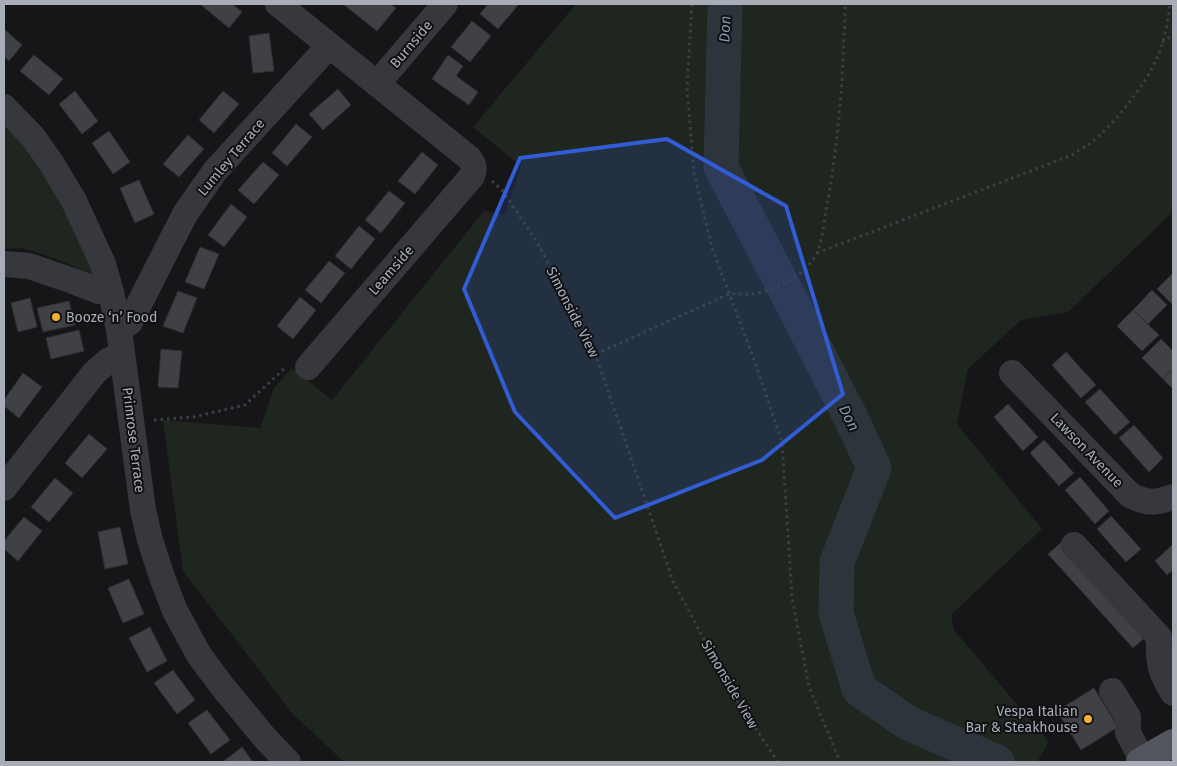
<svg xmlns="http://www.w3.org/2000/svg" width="1177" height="766" viewBox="0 0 1177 766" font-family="'Fira Sans',sans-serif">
<rect width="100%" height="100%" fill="#161618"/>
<g fill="#1e261f">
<polygon points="576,4 1173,4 1173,212 1068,312 1021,320 968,369 957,424 1042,529 951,615 954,630 1049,742 1037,762 344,762 292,713 183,571 163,420 260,428 274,388 292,368 332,400 484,211 505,215 521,166 473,127"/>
<polygon points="4,127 20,139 45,173 71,220 94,275 59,260 23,248 4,249"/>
</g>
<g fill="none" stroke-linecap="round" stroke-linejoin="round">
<polyline stroke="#2c353c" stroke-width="5.5" points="970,762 975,752"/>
<polyline stroke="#2c353c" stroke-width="35" points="725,4 721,167 787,293 852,420 874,468 837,562 836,613 859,689 908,723 997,762"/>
</g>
<g fill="#404145" stroke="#303034">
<polygon points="200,4 232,4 242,12 229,28"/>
<polygon points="343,4 370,4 372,5 373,4 390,4 396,8 377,31"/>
<polygon points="488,4 519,4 498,29 480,14"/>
<polygon points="472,21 491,36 470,62 451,47"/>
<polygon points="4,29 22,45 9,61 4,56"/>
<polygon points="269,33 274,71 253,73 249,36"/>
<polygon points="34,55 63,79 49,95 20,71"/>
<polygon points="448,55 463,66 456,76 478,92 469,105 432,79"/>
<polygon points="338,89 351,105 323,130 309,114"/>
<polygon points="75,91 98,121 82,134 59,104"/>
<polygon points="223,91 239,104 214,133 199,120"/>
<polygon points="296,124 312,137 287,166 272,153"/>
<polygon points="109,131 130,162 113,174 92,143"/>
<polygon points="188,135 204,149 179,177 163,164"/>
<polygon points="422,152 438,165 415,194 398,181"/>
<polygon points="263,162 279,175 254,204 238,190"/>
<polygon points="139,180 154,214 135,223 120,188"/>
<polygon points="389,191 405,203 381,233 365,220"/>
<polygon points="231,204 247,217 224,247 208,235"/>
<polygon points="359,226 375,239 351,269 335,256"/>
<polygon points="200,247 219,254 204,289 185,282"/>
<polygon points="329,261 345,273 321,303 305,290"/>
<polygon points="1173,273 1173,302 1172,304 1157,289"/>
<polygon points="1152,290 1167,305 1148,324 1133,310"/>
<polygon points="178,291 197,298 183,333 163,326"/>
<polygon points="300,297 316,310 293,339 277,326"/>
<polygon points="30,298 37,327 18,332 11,303"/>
<polygon points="69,301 75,325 43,332 37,308"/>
<polygon points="1133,310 1159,335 1142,351 1117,326"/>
<polygon points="79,330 84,351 51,359 46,338"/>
<polygon points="1161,339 1173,351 1173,368 1163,379 1142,358"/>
<polygon points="161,349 182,351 178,388 158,387"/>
<polygon points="1066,352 1096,385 1081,398 1052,365"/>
<polygon points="1173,368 1173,389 1163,379"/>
<polygon points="23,373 42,387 19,418 4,406 4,400"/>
<polygon points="1100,389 1130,422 1115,435 1085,402"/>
<polygon points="1008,404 1038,437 1023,451 994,417"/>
<polygon points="1134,425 1163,458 1149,472 1119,438"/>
<polygon points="89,434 107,449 82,478 65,463"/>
<polygon points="1044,440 1074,473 1059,486 1030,453"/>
<polygon points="1080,477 1109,511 1095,524 1065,490"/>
<polygon points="55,478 73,493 49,522 31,507"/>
<polygon points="1111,516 1141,549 1126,562 1097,529"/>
<polygon points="24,517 42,531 18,561 4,549 4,541"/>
<polygon points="120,527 128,564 105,569 98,532"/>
<polygon points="1064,540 1149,634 1133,648 1048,554"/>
<polygon points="1173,544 1173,570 1167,575 1155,561"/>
<polygon points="129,579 144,614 123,623 108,588"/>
<polygon points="150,627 167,661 147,672 129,638"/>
<polygon points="173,670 195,700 177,714 154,683"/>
<polygon points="1094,688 1118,727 1081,750 1057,711"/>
<polygon points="207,710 230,740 211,754 188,723"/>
<polygon points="242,747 253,762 225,762 224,761"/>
</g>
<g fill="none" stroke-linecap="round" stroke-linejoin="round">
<g stroke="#3d3f44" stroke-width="3" stroke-dasharray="2.5 4" stroke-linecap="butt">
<polyline points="692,4 687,89 694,173 712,248 752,354 782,442 792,597 809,687 840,762"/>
<polyline points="1162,42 1173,35"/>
<polyline points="492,181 502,190 537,242 593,347 673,581 734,696 778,762"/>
<path d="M817,253l255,-98c5,-4 11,-7 16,-10 23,-17 57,-59 68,-85 8,-17 12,-38 14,-56"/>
<path d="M596,354l133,-60c8,-1 15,1 23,0 12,-1 35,-11 45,-19 8,-5 16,-14 20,-22 6,-15 7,-33 10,-49 8,-41 12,-83 15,-124 1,-26 3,-51 3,-76"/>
<polyline points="154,420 193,417 245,405 286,367"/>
</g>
<g stroke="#37383d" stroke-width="26">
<path d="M278,4l191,154c5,6 6,10 3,18l-164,191"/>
<polyline points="377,84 445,4"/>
<polyline points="4,107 33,137 52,164 74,201 103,264 111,292 119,330 143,510 150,540 162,577 175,611 199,655 222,686 265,738 288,762"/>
<polyline points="4,264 29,266 73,281 99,291 111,292"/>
<polyline points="119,330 130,322 185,214 215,171 329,46"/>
<path d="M1012,373l118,122c17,9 26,8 43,2"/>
<polyline points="4,488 95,372 108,361 122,354"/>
<path d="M1074,545l85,92c-1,26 1,34 14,56"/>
<polyline points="1112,691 1128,717 1128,733 1143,761"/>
</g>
<polyline stroke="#53555c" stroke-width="28" points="1140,762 1173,743"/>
</g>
<path fill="#325cd3" fill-opacity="0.2" stroke="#325cd3" stroke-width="4" stroke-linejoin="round" d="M667,139l119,67 57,188 -81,66 -147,58 -100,-106 -51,-123 56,-131z"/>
<g fill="#f2b134" stroke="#111113" stroke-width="2">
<circle cx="56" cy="317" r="5"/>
<circle cx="1088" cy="719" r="5"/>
</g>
<g text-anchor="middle" stroke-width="4" stroke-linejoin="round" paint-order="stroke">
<g font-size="14" fill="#a8adb8" stroke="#111113">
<text transform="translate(411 44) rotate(-50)" y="5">Burnside</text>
<text transform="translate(231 157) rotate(-50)" y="5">Lumley Terrace</text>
<text transform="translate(391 270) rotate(-49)" y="5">Leamside</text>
<text transform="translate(573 312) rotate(63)" y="5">Simonside View</text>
<text transform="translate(134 440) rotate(83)" y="5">Primrose Terrace</text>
<text transform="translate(1087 450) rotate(46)" y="5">Lawson Avenue</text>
<text transform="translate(730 684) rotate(60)" y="5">Simonside View</text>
</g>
<g font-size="14" fill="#a8adb8" stroke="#111113" text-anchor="start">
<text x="66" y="322">Booze ‘n’ Food</text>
<text x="1078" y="716" text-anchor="end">Vespa Italian<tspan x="1078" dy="16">Bar &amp; Steakhouse</tspan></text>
</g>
<g font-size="15" font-style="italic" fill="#7f9bb3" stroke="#111113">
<text transform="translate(725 29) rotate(-88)" y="5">Don</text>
<text transform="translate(849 418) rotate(63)" y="5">Don</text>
</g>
</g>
<rect width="1177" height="766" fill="none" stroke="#a8adb8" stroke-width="10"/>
</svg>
